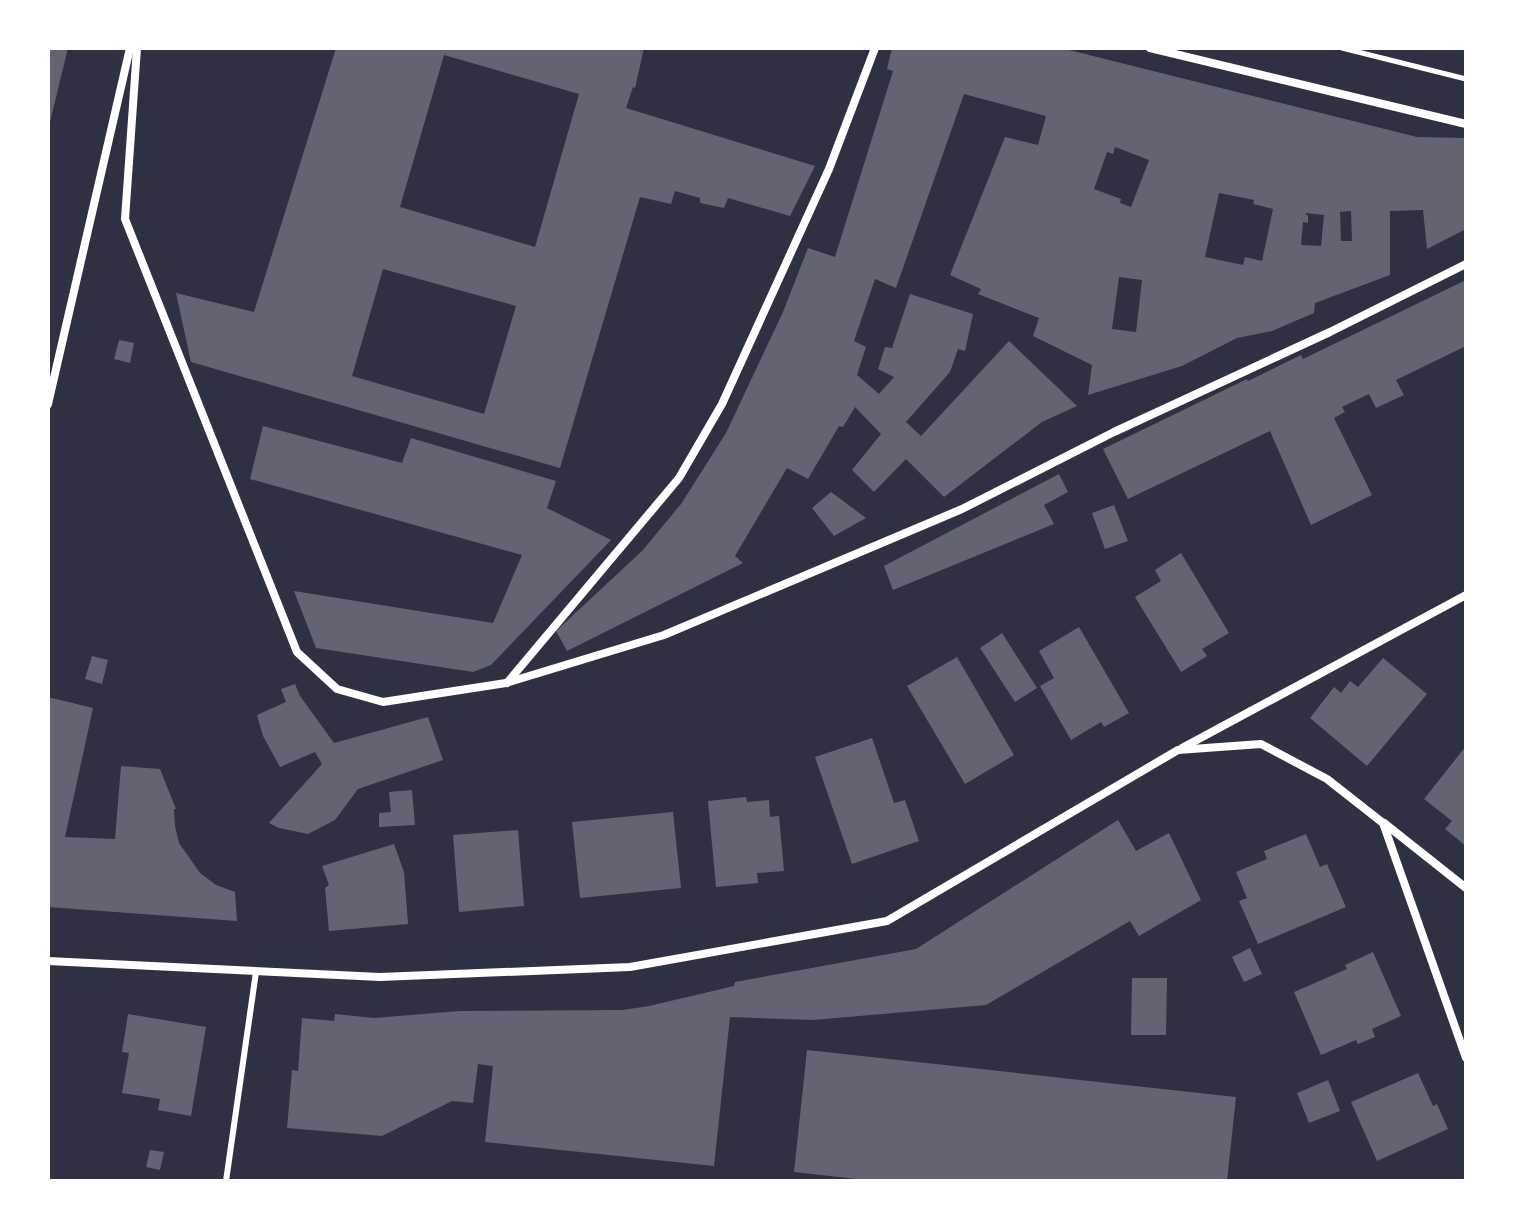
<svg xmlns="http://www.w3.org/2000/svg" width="1514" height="1229" viewBox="0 0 1514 1229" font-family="Ubuntu,sans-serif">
<rect width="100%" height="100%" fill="#2d3142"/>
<g fill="#626471" fill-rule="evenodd">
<polygon points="48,48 68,48 49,126 48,126"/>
<path d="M336,48h308l-9,40 -2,-1 -7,21 189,58 -25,50 -62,-18 -4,10 -24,-5v-5l-25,-7 -4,13 -31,-7 -80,271 -369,-106 -15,-69 78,19zM444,55l135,39 -44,153 -135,-40zM383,269l133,37 -32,108 -132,-38z"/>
<path d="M892,48h169l356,89 49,1v91l-39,20 -4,-39 -33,1v64l-75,28 -1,10 -42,18 -35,7 -55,28 -94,29 4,-30 -59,-29 6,-18 -61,-24 3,-5 -31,-14 55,-138 33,8 8,-29 -82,-22 -68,194 -21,-9 -21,62 12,6 -9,28 22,19 15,-17 -16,-8 7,-22 7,1 18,-54 63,20 -8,37 -7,-2 -8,23 -44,50 15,14 88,-95 68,65 -35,16 -98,75 -38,-38 -32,33 -22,-22 29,-36 -26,-27 -12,20 -4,-1 -31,53 -21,-11 -52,88 8,7 -176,88 -11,-20 86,-80 39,-47 45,-71 57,-121 25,-64 27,9 58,-186 -6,-2zM1115,147l34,13 -18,47 -11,-4 1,-4 -27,-10 13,-37 6,2zM1219,193l35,7 -1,4 20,5 -11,52 -17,-4 -2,8 -38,-8zM1351,211l1,30h-11l-1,-29zM1305,213l19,2 -3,31 -20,-1 2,-23 5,1v-7zM1119,277l23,3 -6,52 -24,-3z"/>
<polygon points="1466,280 1466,346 1396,380 1404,395 1376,408 1369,394 1342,407 1345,412 1334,418 1372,495 1311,525 1270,431 1128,499 1103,449 1247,379 1248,381 1301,355 1303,359"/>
<polygon points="119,340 134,343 130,363 114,359"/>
<polygon points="263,426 402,463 411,438 556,481 547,508 611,540 491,665 473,672 316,648 294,591 493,623 522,555 250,479"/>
<polygon points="1059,474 1068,492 1044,505 1054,524 893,590 884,566"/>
<polygon points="831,492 866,518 834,536 812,508"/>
<polygon points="1114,505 1128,541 1105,549 1092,513"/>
<polygon points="1181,553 1229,633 1202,649 1207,656 1181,672 1135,597 1161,581 1155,570"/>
<polygon points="1079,627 1129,713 1104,727 1101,722 1071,740 1040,686 1054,678 1039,651"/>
<polygon points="1002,633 1037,688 1015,702 980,648"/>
<polygon points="92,656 108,660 102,684 85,679"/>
<polygon points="957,657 1014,755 965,784 907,686"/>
<polygon points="1383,658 1427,694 1367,766 1310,718 1334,687 1341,693 1350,681 1358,687"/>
<polygon points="295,684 300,696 334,743 428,717 443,760 358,789 335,820 308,834 279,828 269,823 322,764 315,752 280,767 263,736 257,715 286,702 281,689"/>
<polygon points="48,697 93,708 65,837 115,839 121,766 160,769 176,809 174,809 175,826 179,843 200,873 216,885 235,892 237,921 48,907"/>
<polygon points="872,738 894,803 905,800 919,841 852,864 815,757"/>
<polygon points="1466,746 1466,846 1445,829 1452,821 1424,799"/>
<polygon points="412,790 415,825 379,827 379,813 391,812 389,792"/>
<polygon points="746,797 747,802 769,800 770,817 779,816 784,871 757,873 758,883 716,887 708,801"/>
<polygon points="673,812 681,888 580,898 572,822"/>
<polygon points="1118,820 1136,851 1169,833 1201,900 1139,936 1130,921 986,1005 813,1020 730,1017 714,1166 485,1142 493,1066 478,1064 473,1103 452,1101 382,1136 287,1128 292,1070 298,1071 302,1018 334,1021 335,1014 374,1018 460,1011 623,1010 649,1006 734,986 735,982 916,949"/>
<polygon points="518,830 524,906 459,912 453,835"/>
<polygon points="1306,834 1320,867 1327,864 1346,907 1258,944 1239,901 1247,898 1236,872 1267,859 1264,851"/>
<polygon points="394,844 404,872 408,924 329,931 325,888 329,885 322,866"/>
<polygon points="1250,948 1262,974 1244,982 1232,957"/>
<polygon points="1373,952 1401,1016 1372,1029 1375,1037 1358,1044 1356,1040 1321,1055 1294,992 1347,969 1345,965"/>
<polygon points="1132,978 1167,978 1166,1035 1131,1035"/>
<polygon points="128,1014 206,1027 191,1116 158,1110 160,1099 122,1093 129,1053 122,1052"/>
<polygon points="807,1050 1236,1097 1227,1181 875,1181 794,1172"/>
<polygon points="1418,1073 1433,1106 1437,1104 1448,1129 1377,1161 1351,1102"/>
<polygon points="1328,1080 1340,1111 1309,1123 1297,1093"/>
<polygon points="150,1150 164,1152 160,1170 146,1167"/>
</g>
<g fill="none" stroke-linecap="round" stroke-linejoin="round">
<polyline stroke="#fff" stroke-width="5" points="1342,48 1466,79"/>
<polyline stroke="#fff" stroke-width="6" points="226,1181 256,972"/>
<g stroke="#fff" stroke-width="8">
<polyline points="137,48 125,219 297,652 337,689 383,702 506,683 664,635 962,509 1114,432 1330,332 1466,264"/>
<polyline points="1150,48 1466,124"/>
<polyline points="48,404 130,48"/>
<polyline points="507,683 679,478 722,404 829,169 875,48"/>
<polyline points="1182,748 1466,595"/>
<polyline points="1384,823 1466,888"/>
<polyline points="48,961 380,977 630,967 887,921 1178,750 1261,744 1327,779 1383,823 1466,1058"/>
</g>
</g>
<rect width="1514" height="1229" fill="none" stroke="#ffffff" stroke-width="100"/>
</svg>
